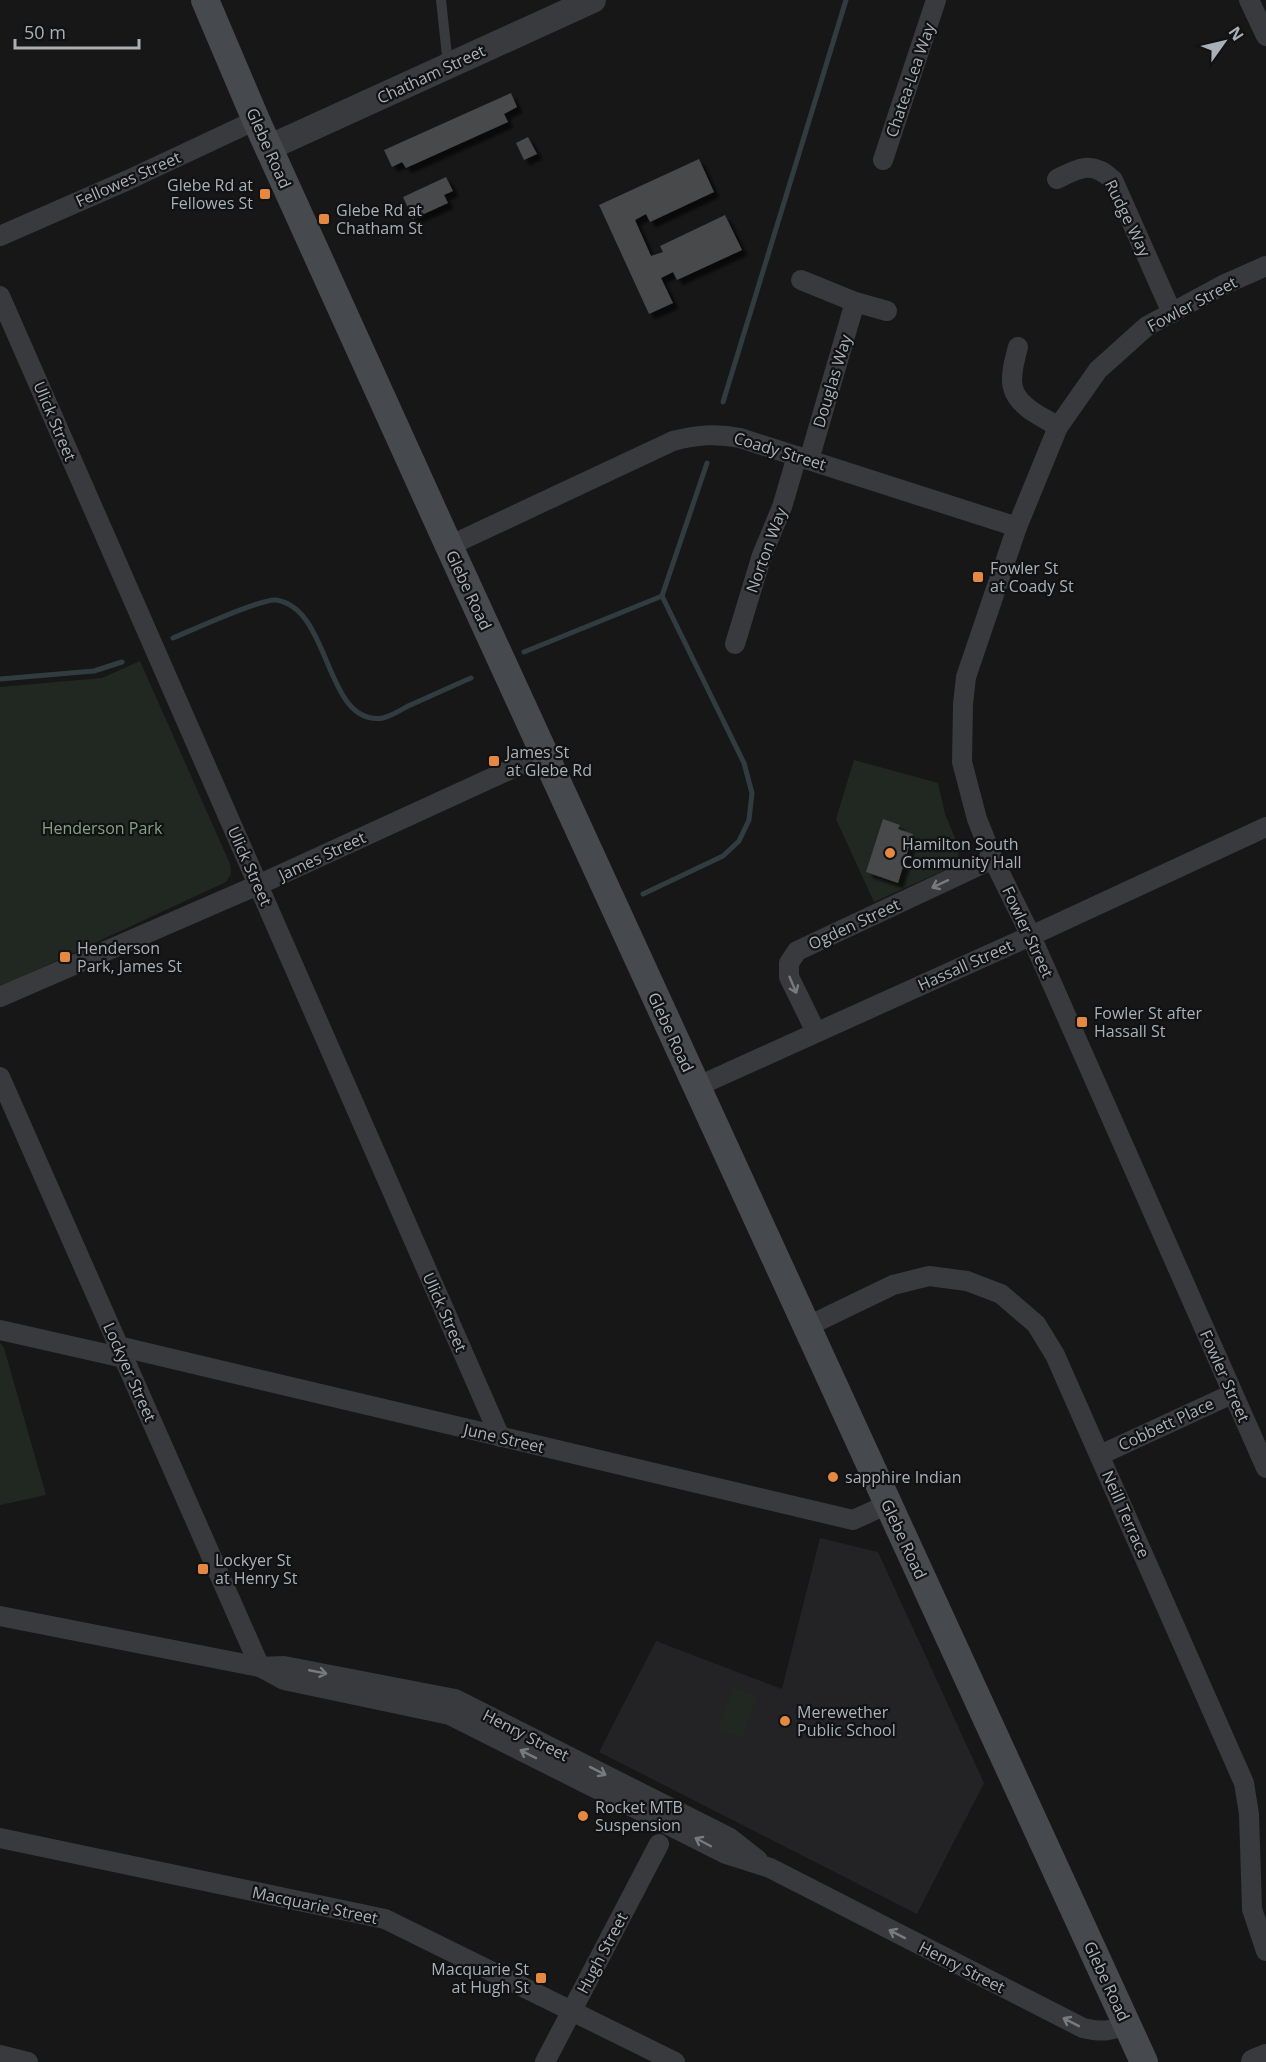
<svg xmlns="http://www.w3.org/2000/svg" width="1266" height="2062" viewBox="0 0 1266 2062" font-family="'Open Sans',sans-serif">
<defs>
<filter id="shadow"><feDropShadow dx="5.5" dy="5.5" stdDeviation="1.5" flood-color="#0009"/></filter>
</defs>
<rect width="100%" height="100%" fill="#171718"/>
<polygon fill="#232325" points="820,1538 878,1552 984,1783 917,1914 599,1752 656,1641 782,1689"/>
<g fill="#212821">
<polygon points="140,661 230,864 231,874 226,882 0,987 0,687 102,678"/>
<polygon points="854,760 938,783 945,814 959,848 958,864 874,902 836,819"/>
<polygon points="0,1343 4,1348 46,1495 0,1505"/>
<polygon points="733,1688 757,1696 742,1738 718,1730"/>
</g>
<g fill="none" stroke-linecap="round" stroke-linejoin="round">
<g stroke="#303c40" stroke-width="5">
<polyline points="723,402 846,0"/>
<path d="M173,638c17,-7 89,-40 103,-38 56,8 48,127 107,118 8,-2 18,-8 25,-12 21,-9 42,-19 63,-28"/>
<polyline points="524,652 662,596"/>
<polyline points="0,679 94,671 122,662"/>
<polyline points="643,894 723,856 739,841 749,820 752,793 744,763 662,596 707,463"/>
</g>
</g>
<g fill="#46484b" filter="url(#shadow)">
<polygon points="511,93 517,107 504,114 508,122 406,168 402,162 392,167 384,150"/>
<polygon points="528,137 537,154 524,160 516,143"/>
<polygon points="699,159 714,192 650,222 646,214 635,220 651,256 663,252 660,246 725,215 742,250 677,280 673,272 661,278 673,303 649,314 599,205"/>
<polygon points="446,177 453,191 444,195 448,203 413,219 403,197"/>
<polygon points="883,819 900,825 898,829 913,834 898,883 866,872"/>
</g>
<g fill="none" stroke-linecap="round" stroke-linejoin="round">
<polyline stroke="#383a3d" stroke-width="10" points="441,0 448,65"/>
<g stroke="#383a3d" stroke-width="20">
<polyline points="1249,0 1266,36"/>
<polyline points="883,160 936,0"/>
<path d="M1057,179c22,-11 35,-19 56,1l59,133"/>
<polyline points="0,236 128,180 256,120"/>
<polyline points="1266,266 1223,285 1147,326 1098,370 1058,427 1017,527 966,677 963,704 962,762 977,819 993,859 1031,936 1266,1468"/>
<polyline points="801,280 855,302 887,311"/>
<polyline points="0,296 500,1437"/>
<path d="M1018,347c-9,33 -12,49 20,68 7,4 13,7 20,12"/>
<polyline points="809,460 855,302"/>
<path d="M449,546l224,-105c23,-6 43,-8 67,-3l277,89"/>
<polyline points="735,644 762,555 782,507 797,456"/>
<polyline points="0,997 258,885 544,754"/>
<polyline points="816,1032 789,977 789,963 797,951 993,859"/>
<polyline points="0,1077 260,1667"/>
<polyline points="696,1087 1048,928 1266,827"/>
<polyline points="806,1327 893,1285 929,1276 967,1281 1001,1294 1036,1324 1055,1355 1244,1783 1249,1814 1252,1909 1266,1951"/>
<polyline points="0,1330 124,1358"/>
<polyline points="118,1346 853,1520 888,1504"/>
<polyline points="1100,1455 1232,1394"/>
<polyline points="0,1616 260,1667 284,1666 455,1699 730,1838 758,1860"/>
<path d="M260,1667l24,13 166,35 276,139 44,14 313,160c17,4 28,4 43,-4"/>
<polyline points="0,1838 385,1919 675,2062"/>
<polyline points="0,2055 28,2062"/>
<polyline points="545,2062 659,1844"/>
</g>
<g stroke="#383a3d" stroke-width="26">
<polyline points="268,148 593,0"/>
<polyline points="1254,2062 1266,2057"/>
</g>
<polyline stroke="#46494d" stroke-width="28" points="205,0 256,120 449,546 1144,2062"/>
</g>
<defs><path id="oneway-shaft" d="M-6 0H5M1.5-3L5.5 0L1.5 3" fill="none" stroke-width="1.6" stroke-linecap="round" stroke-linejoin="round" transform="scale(1.5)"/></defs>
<g stroke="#767b80">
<use href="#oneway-shaft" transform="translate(940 884) rotate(155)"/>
<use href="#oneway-shaft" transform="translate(793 985) rotate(67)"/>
<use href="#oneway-shaft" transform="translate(318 1672) rotate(11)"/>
<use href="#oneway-shaft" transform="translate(528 1754) rotate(-153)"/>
<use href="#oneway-shaft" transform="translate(598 1771) rotate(27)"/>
<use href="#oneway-shaft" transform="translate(703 1842) rotate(-152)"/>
<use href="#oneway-shaft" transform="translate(897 1934) rotate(-153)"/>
<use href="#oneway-shaft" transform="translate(1071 2022) rotate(-153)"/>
</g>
<g fill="#e58841" stroke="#111213" stroke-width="2">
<rect x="259" y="188" width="12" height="12" rx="3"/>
<rect x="318" y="213" width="12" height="12" rx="3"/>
<rect x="972" y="571" width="12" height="12" rx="3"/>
<rect x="488" y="755" width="12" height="12" rx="3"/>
<circle cx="890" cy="853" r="6"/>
<rect x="59" y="951" width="12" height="12" rx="3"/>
<rect x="1076" y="1016" width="12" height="12" rx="3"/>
<circle cx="833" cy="1477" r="6"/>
<rect x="197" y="1563" width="12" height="12" rx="3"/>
<circle cx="785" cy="1721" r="6"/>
<circle cx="583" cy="1816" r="6"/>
<rect x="535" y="1972" width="12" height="12" rx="3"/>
</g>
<g text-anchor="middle" stroke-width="4.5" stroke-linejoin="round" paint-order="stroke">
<g font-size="16" fill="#a9b1b7" stroke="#111213">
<text transform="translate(431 74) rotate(-25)" y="6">Chatham Street</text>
<text transform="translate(910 80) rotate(-71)" y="6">Chatea-Lea Way</text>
<text transform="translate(269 148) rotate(66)" y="6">Glebe Road</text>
<text transform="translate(128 179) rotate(-24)" y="6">Fellowes Street</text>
<text transform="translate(1128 218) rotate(64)" y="6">Rudge Way</text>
<text transform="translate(1192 304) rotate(-28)" y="6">Fowler Street</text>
<text transform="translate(832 381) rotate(-73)" y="6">Douglas Way</text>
<text transform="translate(55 421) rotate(67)" y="6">Ulick Street</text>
<text transform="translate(780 451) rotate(17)" y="6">Coady Street</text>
<text transform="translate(766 550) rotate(-70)" y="6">Norton Way</text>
<text transform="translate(469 590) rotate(65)" y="6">Glebe Road</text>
<text transform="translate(322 856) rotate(-25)" y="6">James Street</text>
<text transform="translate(250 866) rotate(66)" y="6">Ulick Street</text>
<text transform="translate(854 924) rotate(-25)" y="6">Ogden Street</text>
<text transform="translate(1028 932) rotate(65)" y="6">Fowler Street</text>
<text transform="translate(965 965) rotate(-24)" y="6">Hassall Street</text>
<text transform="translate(671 1032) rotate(65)" y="6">Glebe Road</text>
<text transform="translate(445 1312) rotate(66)" y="6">Ulick Street</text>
<text transform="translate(130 1372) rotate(66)" y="6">Lockyer Street</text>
<text transform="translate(1225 1376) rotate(66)" y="6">Fowler Street</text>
<text transform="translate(1166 1424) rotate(-25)" y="6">Cobbett Place</text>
<text transform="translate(504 1438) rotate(13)" y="6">June Street</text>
<text transform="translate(1126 1514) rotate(66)" y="6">Neill Terrace</text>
<text transform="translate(904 1539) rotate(65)" y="6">Glebe Road</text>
<text transform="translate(526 1735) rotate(27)" y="6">Henry Street</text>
<text transform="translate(315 1905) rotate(12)" y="6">Macquarie Street</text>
<text transform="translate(602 1953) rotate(-62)" y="6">Hugh Street</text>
<text transform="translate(962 1967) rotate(27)" y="6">Henry Street</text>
<text transform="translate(1107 1981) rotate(65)" y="6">Glebe Road</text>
</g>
<g font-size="16" fill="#a9b1b7" stroke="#111213" text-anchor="start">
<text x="253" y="191" text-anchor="end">Glebe Rd at<tspan x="253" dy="18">Fellowes St</tspan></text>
<text x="336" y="216">Glebe Rd at<tspan x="336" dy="18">Chatham St</tspan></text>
<text x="990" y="574">Fowler St<tspan x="990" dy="18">at Coady St</tspan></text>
<text x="506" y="758">James St<tspan x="506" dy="18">at Glebe Rd</tspan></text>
<text x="902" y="850">Hamilton South<tspan x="902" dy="18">Community Hall</tspan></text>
<text x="77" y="954">Henderson<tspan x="77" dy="18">Park, James St</tspan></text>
<text x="1094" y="1019">Fowler St after<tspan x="1094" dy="18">Hassall St</tspan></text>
<text x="845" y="1483">sapphire Indian</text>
<text x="215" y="1566">Lockyer St<tspan x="215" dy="18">at Henry St</tspan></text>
<text x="797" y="1718">Merewether<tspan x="797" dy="18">Public School</tspan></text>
<text x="595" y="1813">Rocket MTB<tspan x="595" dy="18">Suspension</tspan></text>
<text x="529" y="1975" text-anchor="end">Macquarie St<tspan x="529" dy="18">at Hugh St</tspan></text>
</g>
<g font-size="16" fill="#87a182" stroke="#111213">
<text x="102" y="834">Henderson Park</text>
</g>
</g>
<g transform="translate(1224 42) rotate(56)" stroke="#111213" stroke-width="4.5" paint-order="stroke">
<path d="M0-4.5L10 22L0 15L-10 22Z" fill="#a9b1b7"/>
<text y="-9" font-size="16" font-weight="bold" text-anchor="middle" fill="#a9b1b7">N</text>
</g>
<path d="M15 39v9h124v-9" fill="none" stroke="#a9b1b7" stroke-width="3"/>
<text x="24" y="39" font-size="18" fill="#a9b1b7" stroke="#111213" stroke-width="4.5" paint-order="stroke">50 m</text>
</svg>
